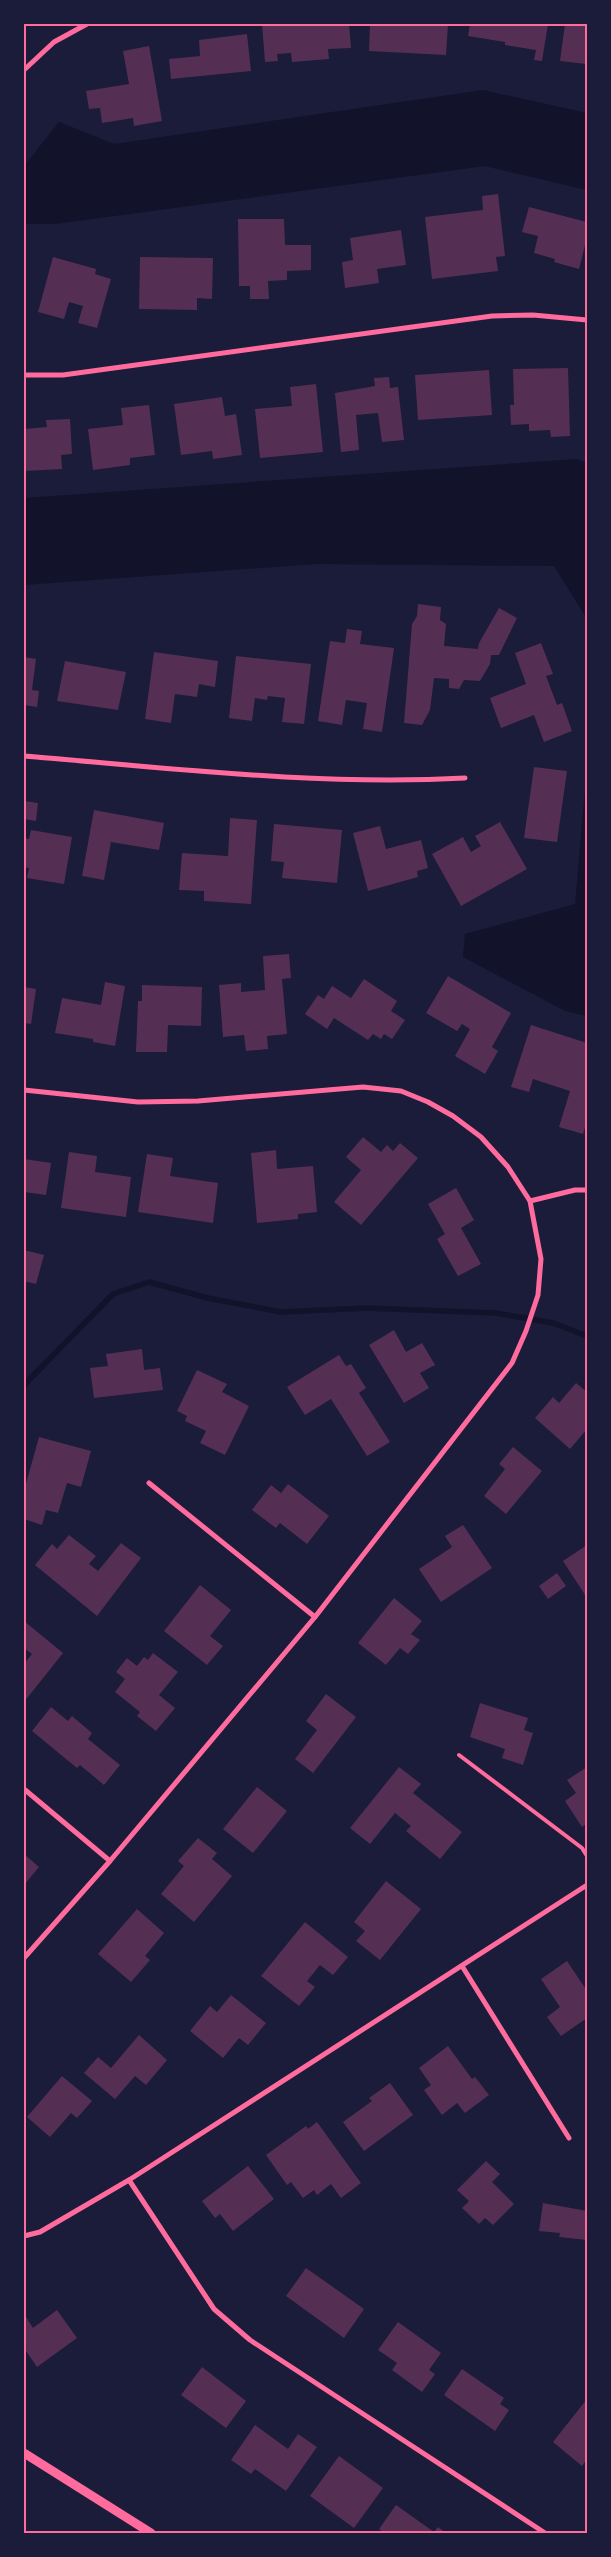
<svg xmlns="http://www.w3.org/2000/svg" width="611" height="2557" viewBox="0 0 611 2557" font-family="Jost,sans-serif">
<rect width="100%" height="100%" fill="#1b1b3a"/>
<g fill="#12122b">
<polygon points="483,90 587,113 587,190 485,166 55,224 24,224 24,166 59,122 114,144"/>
<polygon points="577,459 587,463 587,619 554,566 317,564 24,585 24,498"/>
<polygon points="587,767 587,1016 565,1011 463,957 465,934 575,904"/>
</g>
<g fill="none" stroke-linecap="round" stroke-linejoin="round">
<polyline stroke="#12122b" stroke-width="5.5" points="24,1385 113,1294 149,1282 208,1298 281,1312 367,1308 496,1313 553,1323 587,1336"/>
</g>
<g fill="#542f53">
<polygon points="262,24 349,24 351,48 328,49 329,59 292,62 291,53 277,54 278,61 265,62"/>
<polygon points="370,24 448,24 446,55 369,51"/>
<polygon points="470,24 548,24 542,61 534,60 536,50 505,45 505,42 468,36"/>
<polygon points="565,24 587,24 586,64 560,61"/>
<polygon points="247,34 251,71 171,79 169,59 200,56 199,40"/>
<polygon points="149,46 162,121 134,126 133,118 102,123 100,108 89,109 86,91 129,84 123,51"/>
<polygon points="498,194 505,256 496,257 498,271 432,279 425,217 483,210 482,196"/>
<polygon points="529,207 587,222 587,237 579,269 554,262 555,259 534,253 538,236 522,232"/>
<polygon points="238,219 284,219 285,245 311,245 311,270 287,271 287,280 268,281 269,299 250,299 250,286 239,286"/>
<polygon points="401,230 406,265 377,269 379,283 345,288 342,262 353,260 350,238"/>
<polygon points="53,257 96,269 95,274 111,279 97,328 78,323 83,306 69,302 64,319 38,312"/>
<polygon points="140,257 213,258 212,299 197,298 197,310 139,309"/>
<polygon points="568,368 570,436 551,437 550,430 529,431 529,424 511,425 510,405 514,405 513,369"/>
<polygon points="489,370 492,415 418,420 415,375"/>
<polygon points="389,377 390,388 398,387 404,440 382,442 378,413 356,415 359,450 341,452 335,393 375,386 374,378"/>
<polygon points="316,384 323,452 260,458 255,409 292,406 290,387"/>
<polygon points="222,397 225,416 236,414 242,455 213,459 212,451 181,455 174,404"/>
<polygon points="149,405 155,455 130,458 130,465 93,470 88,429 123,425 121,408"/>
<polygon points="70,419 72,454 61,455 62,469 24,471 24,429 47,427 46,420"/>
<polygon points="418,604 441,607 440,620 446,624 444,646 478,649 479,643 499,608 517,618 499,655 491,655 490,664 480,681 464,680 459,689 449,688 449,679 434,678 430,710 422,725 404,723 412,624 417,616"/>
<polygon points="347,629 362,631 360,644 394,648 382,732 363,729 367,703 346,700 342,725 318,721 330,641 345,643"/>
<polygon points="541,643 553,674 546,676 557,705 562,703 572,731 544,742 534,715 501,728 490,698 526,684 515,653"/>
<polygon points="154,652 218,661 215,687 199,684 197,697 175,694 171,723 145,719"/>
<polygon points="236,656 311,664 304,724 282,722 285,698 268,696 267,700 255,698 252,721 229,718"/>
<polygon points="24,657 36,659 32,690 39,691 37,707 24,705"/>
<polygon points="65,661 126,672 118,710 57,701"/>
<polygon points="534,767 567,771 557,842 524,838"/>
<polygon points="24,801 38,803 36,821 24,819"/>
<polygon points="94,810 164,823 159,850 111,842 104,880 82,876"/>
<polygon points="230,818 257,820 251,904 204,901 204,891 179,890 182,853 228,856"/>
<polygon points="500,822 527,869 461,906 432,854 463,837 471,852 481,846 475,836"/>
<polygon points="274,824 342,830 337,883 282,878 284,862 271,861"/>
<polygon points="380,826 386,849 421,840 428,868 417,871 418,877 368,891 353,833"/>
<polygon points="31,830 72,837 64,884 27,878 29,868 24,867 24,838 29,839"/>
<polygon points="289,954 291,978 282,979 287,1034 267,1036 268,1049 246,1051 244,1035 223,1037 219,985 241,983 241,992 265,990 263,956"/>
<polygon points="448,976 511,1013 492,1047 498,1051 485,1074 455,1056 470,1029 462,1024 457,1031 426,1013"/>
<polygon points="364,979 397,1001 391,1011 405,1020 392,1039 384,1034 381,1039 373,1034 368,1040 334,1018 327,1029 305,1014 318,995 324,999 332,986 351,998"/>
<polygon points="105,982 125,986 115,1046 93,1042 93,1039 55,1033 62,998 101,1005"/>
<polygon points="142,985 202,987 201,1026 168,1025 167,1052 136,1052 138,1001 142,1001"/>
<polygon points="24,987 36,989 31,1024 24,1023"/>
<polygon points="531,1025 587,1043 587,1121 583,1134 559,1127 570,1091 533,1079 529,1092 511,1087"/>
<polygon points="363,1137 381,1152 387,1145 393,1151 400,1143 418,1158 361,1225 334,1202 361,1170 346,1157"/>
<polygon points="276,1150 277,1169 313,1166 317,1212 298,1214 298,1219 257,1223 251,1153"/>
<polygon points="69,1152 97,1156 95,1172 131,1177 126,1217 61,1208"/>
<polygon points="147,1154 173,1158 170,1176 218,1183 213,1223 138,1212"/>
<polygon points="24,1159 51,1163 46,1195 24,1192"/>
<polygon points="456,1188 474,1220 461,1228 481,1264 458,1276 437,1239 445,1234 428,1204"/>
<polygon points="24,1250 44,1255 36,1284 24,1281"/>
<polygon points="394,1330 406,1352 422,1343 435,1365 420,1373 429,1388 404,1403 369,1345"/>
<polygon points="142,1349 144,1370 160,1368 163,1390 94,1398 90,1368 108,1366 106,1354"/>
<polygon points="339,1355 346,1366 351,1364 366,1388 359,1393 390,1442 367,1456 331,1399 305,1415 287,1387"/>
<polygon points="197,1370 227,1384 222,1392 249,1406 225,1455 200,1443 206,1431 185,1421 187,1416 177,1411"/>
<polygon points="576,1383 587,1392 587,1429 570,1449 535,1418 553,1397 559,1403"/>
<polygon points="39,1437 91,1451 81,1487 67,1483 58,1513 46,1510 42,1525 24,1519 24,1491"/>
<polygon points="513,1447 542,1471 506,1514 484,1496 505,1469 499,1464"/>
<polygon points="288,1484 329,1516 307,1544 280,1523 276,1528 252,1510 271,1485 281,1493"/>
<polygon points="463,1525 492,1568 441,1602 419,1569 452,1547 445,1536"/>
<polygon points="69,1535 96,1556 89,1564 98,1571 121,1543 141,1558 97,1616 35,1565 52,1544 57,1549"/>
<polygon points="587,1545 587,1598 563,1561"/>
<polygon points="557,1573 566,1586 548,1599 539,1586"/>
<polygon points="200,1585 231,1610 210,1636 223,1646 207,1665 164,1631"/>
<polygon points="394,1598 422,1621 411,1634 420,1640 408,1654 400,1648 386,1665 358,1643"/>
<polygon points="24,1621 63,1653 24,1702 24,1664 32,1654 24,1648"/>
<polygon points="153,1653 178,1672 159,1695 175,1708 156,1731 137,1716 140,1712 115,1692 125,1679 116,1672 127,1658 137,1666 144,1657 148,1660"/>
<polygon points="326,1694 356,1717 313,1773 295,1759 317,1730 306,1721"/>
<polygon points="480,1703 528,1718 524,1730 533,1733 523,1765 502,1758 505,1749 470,1737"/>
<polygon points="51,1707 68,1721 72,1716 92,1733 88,1739 120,1765 104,1785 80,1765 77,1768 32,1731"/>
<polygon points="399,1767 421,1784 413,1793 462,1832 440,1859 406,1831 411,1826 395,1813 370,1844 350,1828"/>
<polygon points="587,1767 587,1823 582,1827 565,1801 576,1793 567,1780"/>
<polygon points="257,1787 287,1811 253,1853 223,1829"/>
<polygon points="198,1838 217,1853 212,1859 232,1876 194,1922 161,1894 184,1866 178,1861"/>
<polygon points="24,1854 39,1867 24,1885"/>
<polygon points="386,1881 421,1909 380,1960 356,1941 365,1931 354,1922"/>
<polygon points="137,1909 164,1933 145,1956 150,1960 131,1982 98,1954"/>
<polygon points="305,1922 348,1957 333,1975 320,1965 307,1981 315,1987 299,2006 261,1976"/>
<polygon points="567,1961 587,1991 587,2018 561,2036 547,2017 560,2007 541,1979"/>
<polygon points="231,1995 266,2023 248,2045 239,2038 223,2058 190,2031 210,2006 217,2012"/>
<polygon points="139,2035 167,2060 146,2085 135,2076 115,2099 84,2073 98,2057 111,2068"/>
<polygon points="448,2046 472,2079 475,2077 489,2095 465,2113 457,2103 442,2115 424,2090 431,2085 419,2068"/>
<polygon points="62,2076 92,2101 77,2118 71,2113 50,2137 27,2117"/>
<polygon points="390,2083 413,2115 364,2151 343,2122 372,2101 369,2098"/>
<polygon points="317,2122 361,2183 341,2198 331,2184 317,2195 314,2190 303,2198 291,2182 287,2185 266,2155 306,2126 308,2129"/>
<polygon points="486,2161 500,2174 492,2182 514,2204 493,2225 485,2218 479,2224 462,2208 469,2201 457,2190"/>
<polygon points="248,2166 274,2199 233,2231 220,2214 215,2218 202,2201"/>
<polygon points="543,2203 587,2211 587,2240 559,2237 560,2233 539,2231"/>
<polygon points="306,2268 364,2309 344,2338 286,2296"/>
<polygon points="57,2310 77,2338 37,2367 24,2348 24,2314 33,2328"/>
<polygon points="398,2322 441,2353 429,2370 435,2374 422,2392 392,2370 397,2363 378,2350"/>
<polygon points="202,2367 246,2401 226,2428 181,2395"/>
<polygon points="462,2369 504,2398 500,2404 509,2410 495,2431 444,2395"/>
<polygon points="587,2399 587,2459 582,2466 553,2442"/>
<polygon points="255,2425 288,2449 298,2434 317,2447 286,2491 255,2469 251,2474 231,2460"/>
<polygon points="339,2456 383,2488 354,2528 310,2496"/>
<polygon points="396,2505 434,2532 438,2527 446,2533 384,2533 379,2529"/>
</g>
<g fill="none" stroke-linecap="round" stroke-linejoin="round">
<polyline stroke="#ff6b9d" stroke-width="4" points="459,1755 582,1848 587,1856"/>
<g stroke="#ff6b9d" stroke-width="5">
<polyline points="24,70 54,42 87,24"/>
<polyline points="24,375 63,375 492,316 533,315 587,320"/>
<path d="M24,756c146,12 294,30 441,22"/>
<polyline points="24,1090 138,1102 198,1101 363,1087 401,1091 428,1102 453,1116 481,1137 508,1167 530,1201 541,1259 538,1295 526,1331 512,1363 315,1617 110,1861 24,1958"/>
<polyline points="530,1201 575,1190 587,1190"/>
<polyline points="149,1483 315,1617"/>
<polyline points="24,1789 110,1861"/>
<polyline points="462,1966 569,2138"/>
<polyline points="129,2180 214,2309 250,2340 545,2533"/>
<polyline points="24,2236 40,2232 129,2180 587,1885"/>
</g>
<polyline stroke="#ff6b9d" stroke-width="9" points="24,2453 151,2533"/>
</g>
<rect width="611" height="2557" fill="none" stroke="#1b1b3a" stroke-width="50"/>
<rect x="25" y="25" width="561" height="2507" fill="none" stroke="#ff6b9d" stroke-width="2"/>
</svg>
